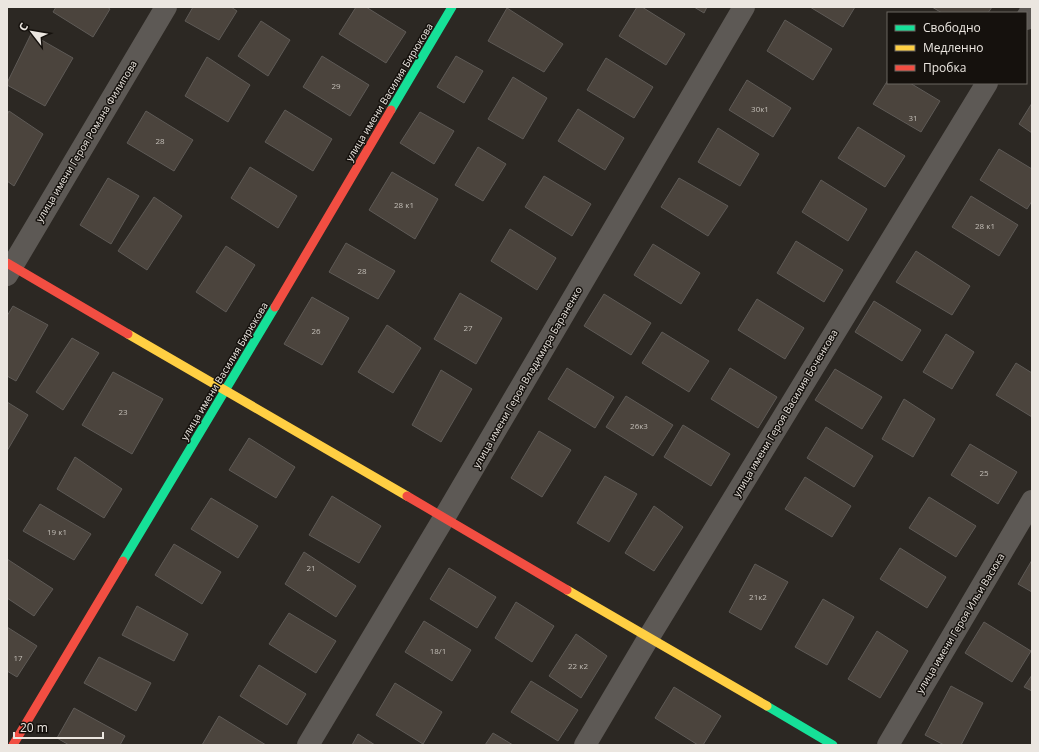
<svg xmlns="http://www.w3.org/2000/svg" width="1039" height="752" viewBox="0 0 1039 752" font-family="'Open Sans',sans-serif">
<rect width="100%" height="100%" fill="#2c2823"/>
<g fill="#4b443d" stroke="#5e5a56">
<polygon points="56,7 107,7 110,9 93,37 53,12"/>
<polygon points="193,7 231,7 237,11 219,40 185,21"/>
<polygon points="356,7 366,7 406,32 386,63 339,34"/>
<polygon points="637,7 642,7 685,34 666,65 619,36"/>
<polygon points="694,7 707,7 704,13"/>
<polygon points="810,7 855,7 843,27"/>
<polygon points="932,7 992,7 988,13 942,13"/>
<polygon points="507,8 563,44 544,72 488,41"/>
<polygon points="785,20 832,49 813,80 767,51"/>
<polygon points="261,21 290,40 268,76 238,56"/>
<polygon points="31,34 73,58 45,106 7,85 7,83"/>
<polygon points="322,56 369,85 350,116 303,87"/>
<polygon points="456,56 483,71 464,103 437,87"/>
<polygon points="207,57 250,85 228,122 185,96"/>
<polygon points="606,58 653,87 634,118 587,90"/>
<polygon points="513,77 547,98 523,139 488,119"/>
<polygon points="747,80 791,108 773,137 729,110"/>
<polygon points="888,80 888,83 910,83 940,101 921,132 873,104"/>
<polygon points="1032,103 1032,133 1019,124"/>
<polygon points="578,109 624,138 605,170 558,141"/>
<polygon points="285,110 332,139 313,171 265,142"/>
<polygon points="9,111 43,134 14,186 7,181 7,115"/>
<polygon points="146,111 193,140 174,171 127,143"/>
<polygon points="420,112 454,131 434,164 400,143"/>
<polygon points="858,127 905,156 885,187 838,158"/>
<polygon points="718,128 759,154 740,186 698,162"/>
<polygon points="478,147 506,164 483,201 455,185"/>
<polygon points="999,149 1032,169 1032,201 1027,209 980,180"/>
<polygon points="250,167 297,196 278,228 231,198"/>
<polygon points="392,172 438,199 415,239 369,210"/>
<polygon points="544,176 591,204 572,236 525,207"/>
<polygon points="108,178 139,196 111,244 80,225"/>
<polygon points="679,178 728,206 708,236 661,207"/>
<polygon points="821,180 867,209 848,241 802,212"/>
<polygon points="971,196 1018,225 999,256 952,227"/>
<polygon points="154,197 182,216 147,270 118,251"/>
<polygon points="510,229 556,258 537,290 491,261"/>
<polygon points="796,241 843,270 824,302 777,273"/>
<polygon points="346,243 395,271 378,299 329,272"/>
<polygon points="653,244 700,273 681,304 634,275"/>
<polygon points="226,246 255,265 226,312 196,292"/>
<polygon points="916,251 970,286 952,315 896,282"/>
<polygon points="460,293 502,318 476,364 434,339"/>
<polygon points="604,294 651,323 631,355 584,326"/>
<polygon points="312,297 349,318 322,365 284,344"/>
<polygon points="757,299 804,328 785,359 738,330"/>
<polygon points="874,301 921,330 902,361 855,332"/>
<polygon points="13,306 48,325 16,381 7,376 7,316"/>
<polygon points="387,325 421,348 393,393 358,372"/>
<polygon points="662,332 709,361 689,392 642,363"/>
<polygon points="946,334 974,352 952,389 923,372"/>
<polygon points="72,338 99,353 63,410 36,392"/>
<polygon points="1016,363 1032,373 1032,417 996,395"/>
<polygon points="567,368 614,397 595,428 548,399"/>
<polygon points="730,368 777,397 758,428 711,399"/>
<polygon points="835,369 882,397 862,429 815,400"/>
<polygon points="441,370 472,389 441,442 412,425"/>
<polygon points="113,372 163,399 132,454 82,425"/>
<polygon points="626,396 673,425 653,456 606,427"/>
<polygon points="904,399 935,419 913,457 882,439"/>
<polygon points="7,402 28,415 7,451"/>
<polygon points="683,425 730,454 711,486 664,457"/>
<polygon points="826,427 873,456 854,487 807,458"/>
<polygon points="539,431 571,450 542,497 511,478"/>
<polygon points="249,438 295,467 276,498 229,470"/>
<polygon points="970,444 1017,472 998,504 951,475"/>
<polygon points="75,457 122,489 104,518 57,489"/>
<polygon points="605,476 637,494 609,542 577,523"/>
<polygon points="805,477 851,506 832,537 785,509"/>
<polygon points="332,496 381,526 359,563 309,535"/>
<polygon points="929,497 976,526 956,557 909,528"/>
<polygon points="211,498 258,526 238,558 191,529"/>
<polygon points="40,504 91,534 74,560 23,531"/>
<polygon points="654,506 683,527 654,571 625,553"/>
<polygon points="174,544 221,572 202,604 155,575"/>
<polygon points="900,548 946,577 927,608 880,579"/>
<polygon points="304,552 356,586 336,617 285,584"/>
<polygon points="7,559 53,589 34,616 7,598"/>
<polygon points="1032,560 1032,592 1018,584"/>
<polygon points="755,564 788,582 761,630 729,612"/>
<polygon points="449,568 496,597 477,628 430,599"/>
<polygon points="823,599 854,617 827,665 795,647"/>
<polygon points="516,602 554,626 532,662 495,638"/>
<polygon points="137,606 188,634 174,661 122,635"/>
<polygon points="289,613 336,641 316,673 269,644"/>
<polygon points="424,621 471,650 452,681 405,652"/>
<polygon points="984,622 1031,651 1012,682 965,653"/>
<polygon points="7,627 37,646 17,677 7,671"/>
<polygon points="877,631 908,651 880,698 848,679"/>
<polygon points="576,634 607,656 581,698 549,676"/>
<polygon points="99,657 151,683 136,711 84,683"/>
<polygon points="259,665 306,694 287,725 240,696"/>
<polygon points="1032,675 1032,691 1024,687"/>
<polygon points="531,681 578,710 558,741 511,712"/>
<polygon points="395,683 442,712 423,744 376,715"/>
<polygon points="951,686 983,703 961,745 944,745 925,735"/>
<polygon points="674,687 721,716 703,745 698,745 655,718"/>
<polygon points="74,708 125,736 120,745 69,745 57,738"/>
<polygon points="219,716 266,745 202,745"/>
<polygon points="493,733 513,745 485,745"/>
<polygon points="358,734 375,745 352,745"/>
</g>
<g fill="none" stroke-linecap="round" stroke-linejoin="round">
<g stroke="#5d5955" stroke-width="22">
<polyline points="1026,19 1032,9"/>
<polyline points="7,275 166,7"/>
<polyline points="308,745 444,518 744,7"/>
<polyline points="585,745 649,637 987,83"/>
<polyline points="888,745 1032,501"/>
</g>
<g stroke="#16e098" stroke-width="9">
<polyline points="391,110 452,7"/>
<polyline points="123,561 275,307"/>
<polyline points="767,706 833,745"/>
</g>
<g stroke="#ffcf43" stroke-width="9">
<polyline points="128,334 407,496"/>
<polyline points="567,590 767,706"/>
</g>
<g stroke="#f24e42" stroke-width="9">
<polyline points="7,263 128,334"/>
<polyline points="275,307 391,110"/>
<polyline points="407,496 567,590"/>
<polyline points="13,745 123,561"/>
</g>
</g>
<g text-anchor="middle" stroke-width="3" stroke-linejoin="round" paint-order="stroke">
<g font-size="8" fill="#c3beb7">
<text x="336" y="89">29</text>
<text x="760" y="112">30к1</text>
<text x="913" y="121">31</text>
<text x="160" y="144">28</text>
<text x="404" y="208">28 к1</text>
<text x="985" y="229">28 к1</text>
<text x="362" y="274">28</text>
<text x="468" y="331">27</text>
<text x="316" y="334">26</text>
<text x="123" y="415">23</text>
<text x="639" y="429">26к3</text>
<text x="984" y="476">25</text>
<text x="57" y="535">19 к1</text>
<text x="311" y="571">21</text>
<text x="758" y="600">21к2</text>
<text x="438" y="654">18/1</text>
<text x="18" y="661">17</text>
<text x="578" y="669">22 к2</text>
</g>
<g font-size="10" fill="#ebe6e0" stroke="#15110d">
<text transform="translate(389 92) rotate(-59)" y="4">улица имени Василия Бирюкова</text>
<text transform="translate(86 141) rotate(-59)" y="4">улица имени Героя Романа Филипова</text>
<text transform="translate(224 371) rotate(-59)" y="4">улица имени Василия Бирюкова</text>
<text transform="translate(527 377) rotate(-60)" y="4">улица имени Героя Владимира Бараненко</text>
<text transform="translate(785 413) rotate(-59)" y="4">улица имени Героя Василия Боченкова</text>
<text transform="translate(960 623) rotate(-59)" y="4">улица имени Героя Ильи Васюка</text>
</g>
</g>
<rect width="1039" height="752" fill="none" stroke="#ebe6e0" stroke-width="16"/>
<rect x="887" y="12" width="140" height="72" fill="#15110d" stroke="#6b6661"/>
<rect x="895" y="25" width="20" height="6" fill="#16e098" stroke="#6b6661"/>
<text x="923" y="32" font-size="12" fill="#ebe6e0">Свободно</text>
<rect x="895" y="45" width="20" height="6" fill="#ffcf43" stroke="#6b6661"/>
<text x="923" y="52" font-size="12" fill="#ebe6e0">Медленно</text>
<rect x="895" y="65" width="20" height="6" fill="#f24e42" stroke="#6b6661"/>
<text x="923" y="72" font-size="12" fill="#ebe6e0">Пробка</text>
<g transform="translate(32 32) rotate(301)" stroke="#15110d" stroke-width="3" paint-order="stroke">
<path d="M0-3L7 15L0 10L-7 15Z" fill="#ebe6e0"/>
<text y="-6" font-size="11" font-weight="bold" text-anchor="middle" fill="#ebe6e0">С</text>
</g>
<path d="M14 732v6h89v-6" fill="none" stroke="#ebe6e0" stroke-width="2"/>
<text x="20" y="732" font-size="12" fill="#ebe6e0" stroke="#15110d" stroke-width="3" paint-order="stroke">20 m</text>
</svg>
